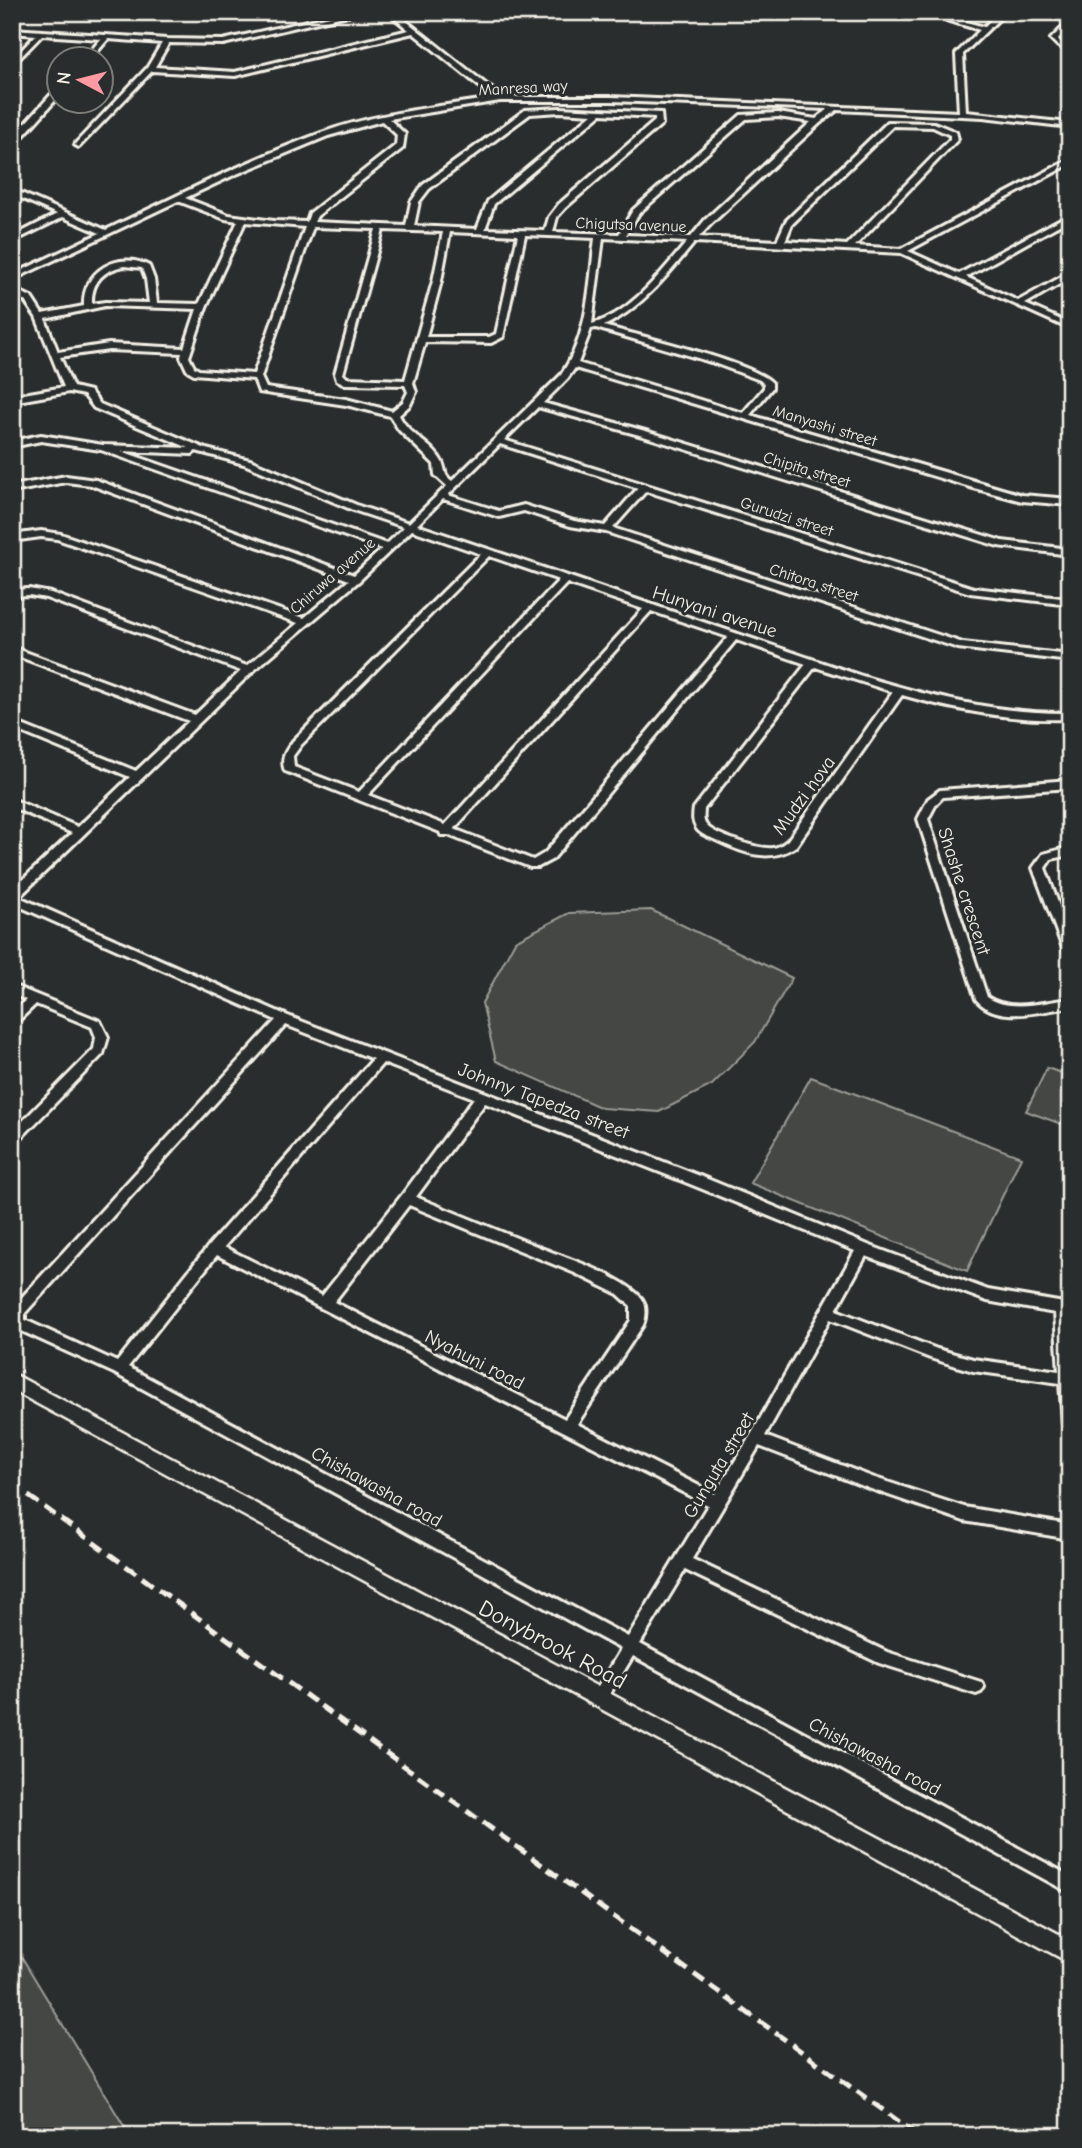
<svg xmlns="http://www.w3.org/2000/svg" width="1082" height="2148" viewBox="0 0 1082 2148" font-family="'Comic Neue',sans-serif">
<rect width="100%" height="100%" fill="#2a2d2e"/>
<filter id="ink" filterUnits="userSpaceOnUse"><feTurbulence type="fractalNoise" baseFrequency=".0143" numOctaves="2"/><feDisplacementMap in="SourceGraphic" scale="14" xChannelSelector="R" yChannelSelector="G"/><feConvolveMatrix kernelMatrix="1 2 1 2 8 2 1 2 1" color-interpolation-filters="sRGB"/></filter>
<g filter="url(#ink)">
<g fill="#444645" stroke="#9c9c96" stroke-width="2">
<polygon points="651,910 792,978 755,1042 712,1085 659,1112 602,1108 496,1061 482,1003 515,941 569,913"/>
<polygon points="1047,1068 1070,1076 1070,1106 1061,1124 1026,1111"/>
<polygon points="811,1077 1021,1157 967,1271 750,1183"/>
<polygon points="12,1941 130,2136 12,2136"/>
</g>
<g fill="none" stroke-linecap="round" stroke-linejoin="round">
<defs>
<g id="minor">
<polygon points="187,12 229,12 226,14 190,14"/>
<path d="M348,12h13l-138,32 -54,-1 -14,24 80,5 174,-42 -22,-18h8l107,85h109l348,15 -3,-58 24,-24 -61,-18h12l53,15 15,-15h7l-43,42 3,58 104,11v4l-87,-10 -146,-7 -17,13 -109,101 -12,13 78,4 9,-20 102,-99 46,1 22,9 2,7 -103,107 46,3 169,-90v5l-162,87 51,23 111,-60v5l-104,58 52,24 52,-29v6l-45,26 45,20v5l-169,-76 -206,-11c-26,31 -53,66 -91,84 32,9 151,37 168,57v5l-22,27 272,80 48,4v6l-48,-4 -52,-14 -395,-119 -8,11 -24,24 106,29 353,109 68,8v6l-72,-9 -355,-110 -105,-29 -34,33 470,148 96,11v6l-100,-12 -324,-102 -33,37 350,115 107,12v6l-112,-13 -352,-116 -36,-6 -46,-15 -25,6 -56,-18 -26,26 442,150c69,21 137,39 211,38v6c-58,2 -112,-8 -168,-24l-106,151c-26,18 -53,7 -80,-6 -6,-3 -15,-5 -19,-11 -5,-7 -4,-13 -3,-21l112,-144 -70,-24 -183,219 -15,8h-8l-82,-32h-7l-1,-3 -155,-61c-5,-13 1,-20 8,-30l188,-187 -69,-24 -53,51 -107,91 -233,225 269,119 412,160 168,69 120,45 82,14v125l-5,-2 -2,-4 -3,-40 -87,-12 -43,-13 -100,-39 -65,117 107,41 92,30 106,18v14l-106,-18 -93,-32 -112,-43 -67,113 195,93 94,30 3,5 -3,5 -5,2 -97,-31 -194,-93 -45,74 430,232v17l-437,-237 -28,46 -5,2 -5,-2 -3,-5 3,-5 26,-43 -507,-276 -99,-45 -3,-4 1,-17 263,-287 -264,-117v-13l60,-57 -60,-26v-8l66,28 52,-50 -118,-49v-7l124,50 53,-50 -177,-67v-7l183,68 46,-44 -195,-73 -17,-3 -17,1v-6l17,-1 22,4 196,73 51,-43 -241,-84 -16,-2 -29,4v-6l29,-4 20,3 243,84 45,-38 -258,-95 -25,-3 -54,10v-6l54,-10 30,4 258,95 28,-26 -281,-99 -60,-9 -29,6v-6l29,-6 62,10 86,3 -95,-40 -10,-13 -15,-3 -57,10v-6l52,-9 -28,-70 -11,-16 -13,-7v-6l19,9 11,17 42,-8c-2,-35 35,-56 65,-40l5,13 3,24 42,1 39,-83 -13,-2 -47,-18 -166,79v-5l88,-42 -37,-16 -51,25v-5l45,-23 -45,-20v-5l94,41c71,-34 141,-70 215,-97 55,-20 115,-26 173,-35l-81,-65 -178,43 -83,-5 -73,76 -4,-2 1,-2 71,-75 15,-25 -54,-4 -18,21h-7l18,-21 -59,-4 -30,31v-6l24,-25 -24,-2v-4l155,10 56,1zM500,101h111l217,8 -12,10 -38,-6 -37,2 -108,95 -14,24 -66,-2 4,-15 8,-9 97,-84 -1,-11 -101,-5 -35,2 -102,75 -12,17 -5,24 -92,-4 3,-6 86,-68 2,-14 -16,-15zM560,112l32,2 -104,87 -11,28 -63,-3 5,-24 10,-13 101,-75zM601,114l54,3v4l-96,83 -10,13 -4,14 -60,-2 9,-25zM778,117l33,5 -106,98 -14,17 -65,-2 13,-22 107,-94zM382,121l15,14 -1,10 -86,68 -3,9 -33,-1 -45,-6 -44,-17 49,-23 94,-39zM893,126l40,1 17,8v4l-103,106 -62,-4 7,-17zM245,222l60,5 -51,147 -55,-4 -5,-3 -5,-10 17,-50zM313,227l63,2 -41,145 2,6 8,4 60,1 3,7 -5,10 -11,9 -46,-12 -80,-11 -5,-11zM383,230l60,2 -10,49 -28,99 -58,-2 -4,-4zM450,232l68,3 -22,99 -7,3h-63l15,-56zM525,235l70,3c-6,48 -6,96 -34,137l-109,106c-9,-6 -6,-11 -10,-19 -9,-18 -33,-26 -43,-47l11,-10 6,-13 -3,-9 12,-41 66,1 12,-6zM603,238l84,4c-25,29 -55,71 -95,82zM124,266l18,2 4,11 3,24 -44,-1 -13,2c-1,-22 11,-34 32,-38zM105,306l92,3 -13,39 -75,-4 -51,8 -13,-33zM596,328l115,34 49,18 4,4v4l-21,25 -165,-50 13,-34zM109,350l73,3 -1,4 6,13 7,4 60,5 5,13 87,13 44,11 9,14 35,34 1,11 12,11 -38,37 -50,-17 -109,-46 -44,-11 -106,-45 -10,-13 -17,-4 -13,-30zM500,444l138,44 -33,38 -31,-5 -50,-16 -25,6 -51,-16zM121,451l71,3 4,-3 48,13 109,46 51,17 -17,17zM489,556l70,24 -200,212 -65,-25 -1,-11 8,-11zM567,583l76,26 -198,216 -77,-30zM651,611l77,26 -183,216 -12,7 -79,-31zM815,667l78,25 -105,148c-5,4 -8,7 -15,8 -13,2 -60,-13 -67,-23 -4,-5 -2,-10 -2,-16zM286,1025l87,34 -163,185 -93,118 -92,-42v-7zM383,1063l91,35 -72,97 -80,101 -98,-49zM485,1103l205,81 165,67 -104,184 -36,59 -138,-70 66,-99c3,-7 4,-19 -1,-26 -19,-23 -73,-40 -101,-51 -42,-17 -83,-34 -125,-51zM409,1205l166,68 43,21 13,12v14l-66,99 -231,-117zM217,1255l491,250 -80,132 -500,-270zM866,1256l121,45 68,12 4,58 -86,-12 -36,-10 -101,-39z"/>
<polygon points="1070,20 1070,26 1058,39 1062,44 1070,46 1070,50 1058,46 1051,39"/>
<polygon points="57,88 60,88 60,95 16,144 12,144 12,138"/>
<path d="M1070,780v8l-127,9 -7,7 -8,15 59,178c24,16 56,5 83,2v8c-29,4 -73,18 -94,-8l-58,-180 10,-20 12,-9z"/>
<polygon points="1070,847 1070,855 1051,859 1045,868 1070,935 1070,955 1064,951 1033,868 1043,854"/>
<polygon points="12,985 100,1021 108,1037 103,1054 16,1143 12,1145 12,1132 94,1049 96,1037 92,1027 36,1004 16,1023 12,1024 12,1013 26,1000 12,994"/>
</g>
<polygon id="tertiary" points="12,1373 1070,1940 1070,1963 12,1390"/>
</defs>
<use href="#minor" stroke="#f4f1e8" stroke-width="6"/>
<use href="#tertiary" stroke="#f4f1e8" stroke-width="5"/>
<use href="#minor" fill="#2a2d2e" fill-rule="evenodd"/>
<use href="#tertiary" fill="#2a2d2e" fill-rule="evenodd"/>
<polyline stroke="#f4f1e8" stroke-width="5" stroke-dasharray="13 7" stroke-linecap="butt" points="12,1484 919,2136"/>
</g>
</g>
<g text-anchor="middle" stroke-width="6" stroke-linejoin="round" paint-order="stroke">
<g font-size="16" fill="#f4f1e8" stroke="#2a2d2e">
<text transform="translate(523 87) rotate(-3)" y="6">Manresa way</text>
<text transform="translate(631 224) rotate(2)" y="6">Chigutsa avenue</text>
<text transform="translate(825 425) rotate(17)" y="6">Manyashi street</text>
<text transform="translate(807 469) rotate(17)" y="6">Chipita street</text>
<text transform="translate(787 516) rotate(18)" y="6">Gurudzi street</text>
<text transform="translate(332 575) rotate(-41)" y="6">Chiruwa avenue</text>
<text transform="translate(814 582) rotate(18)" y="6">Chitora street</text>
</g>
<g font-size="19" fill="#f4f1e8" stroke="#2a2d2e">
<text transform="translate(715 611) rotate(18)" y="7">Hunyani avenue</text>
<text transform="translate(803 795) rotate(-54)" y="7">Mudzi hova</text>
<text transform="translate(965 891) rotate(72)" y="7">Shashe crescent</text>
<text transform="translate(544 1100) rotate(21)" y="7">Johnny Tapedza street</text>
<text transform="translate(475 1359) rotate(27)" y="7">Nyahuni road</text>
<text transform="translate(718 1465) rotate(-59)" y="7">Gunguta street</text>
<text transform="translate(377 1486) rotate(29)" y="7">Chishawasha road</text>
<text transform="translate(875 1756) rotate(28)" y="7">Chishawasha road</text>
</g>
<g font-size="23" fill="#f4f1e8" stroke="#2a2d2e">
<text transform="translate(553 1644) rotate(28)" y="8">Donybrook Road</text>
</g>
</g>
<rect width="1082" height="2148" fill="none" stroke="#2a2d2e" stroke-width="42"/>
<rect x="21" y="21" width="1040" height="2106" fill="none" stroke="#f4f1e8" stroke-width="2.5" filter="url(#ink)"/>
<g transform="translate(80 80) rotate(277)"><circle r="33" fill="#2a2d2e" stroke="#7b7b78" stroke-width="2"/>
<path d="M0-5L12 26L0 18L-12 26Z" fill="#ff9aa2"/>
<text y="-10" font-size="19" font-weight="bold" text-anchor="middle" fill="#f4f1e8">N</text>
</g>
</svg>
